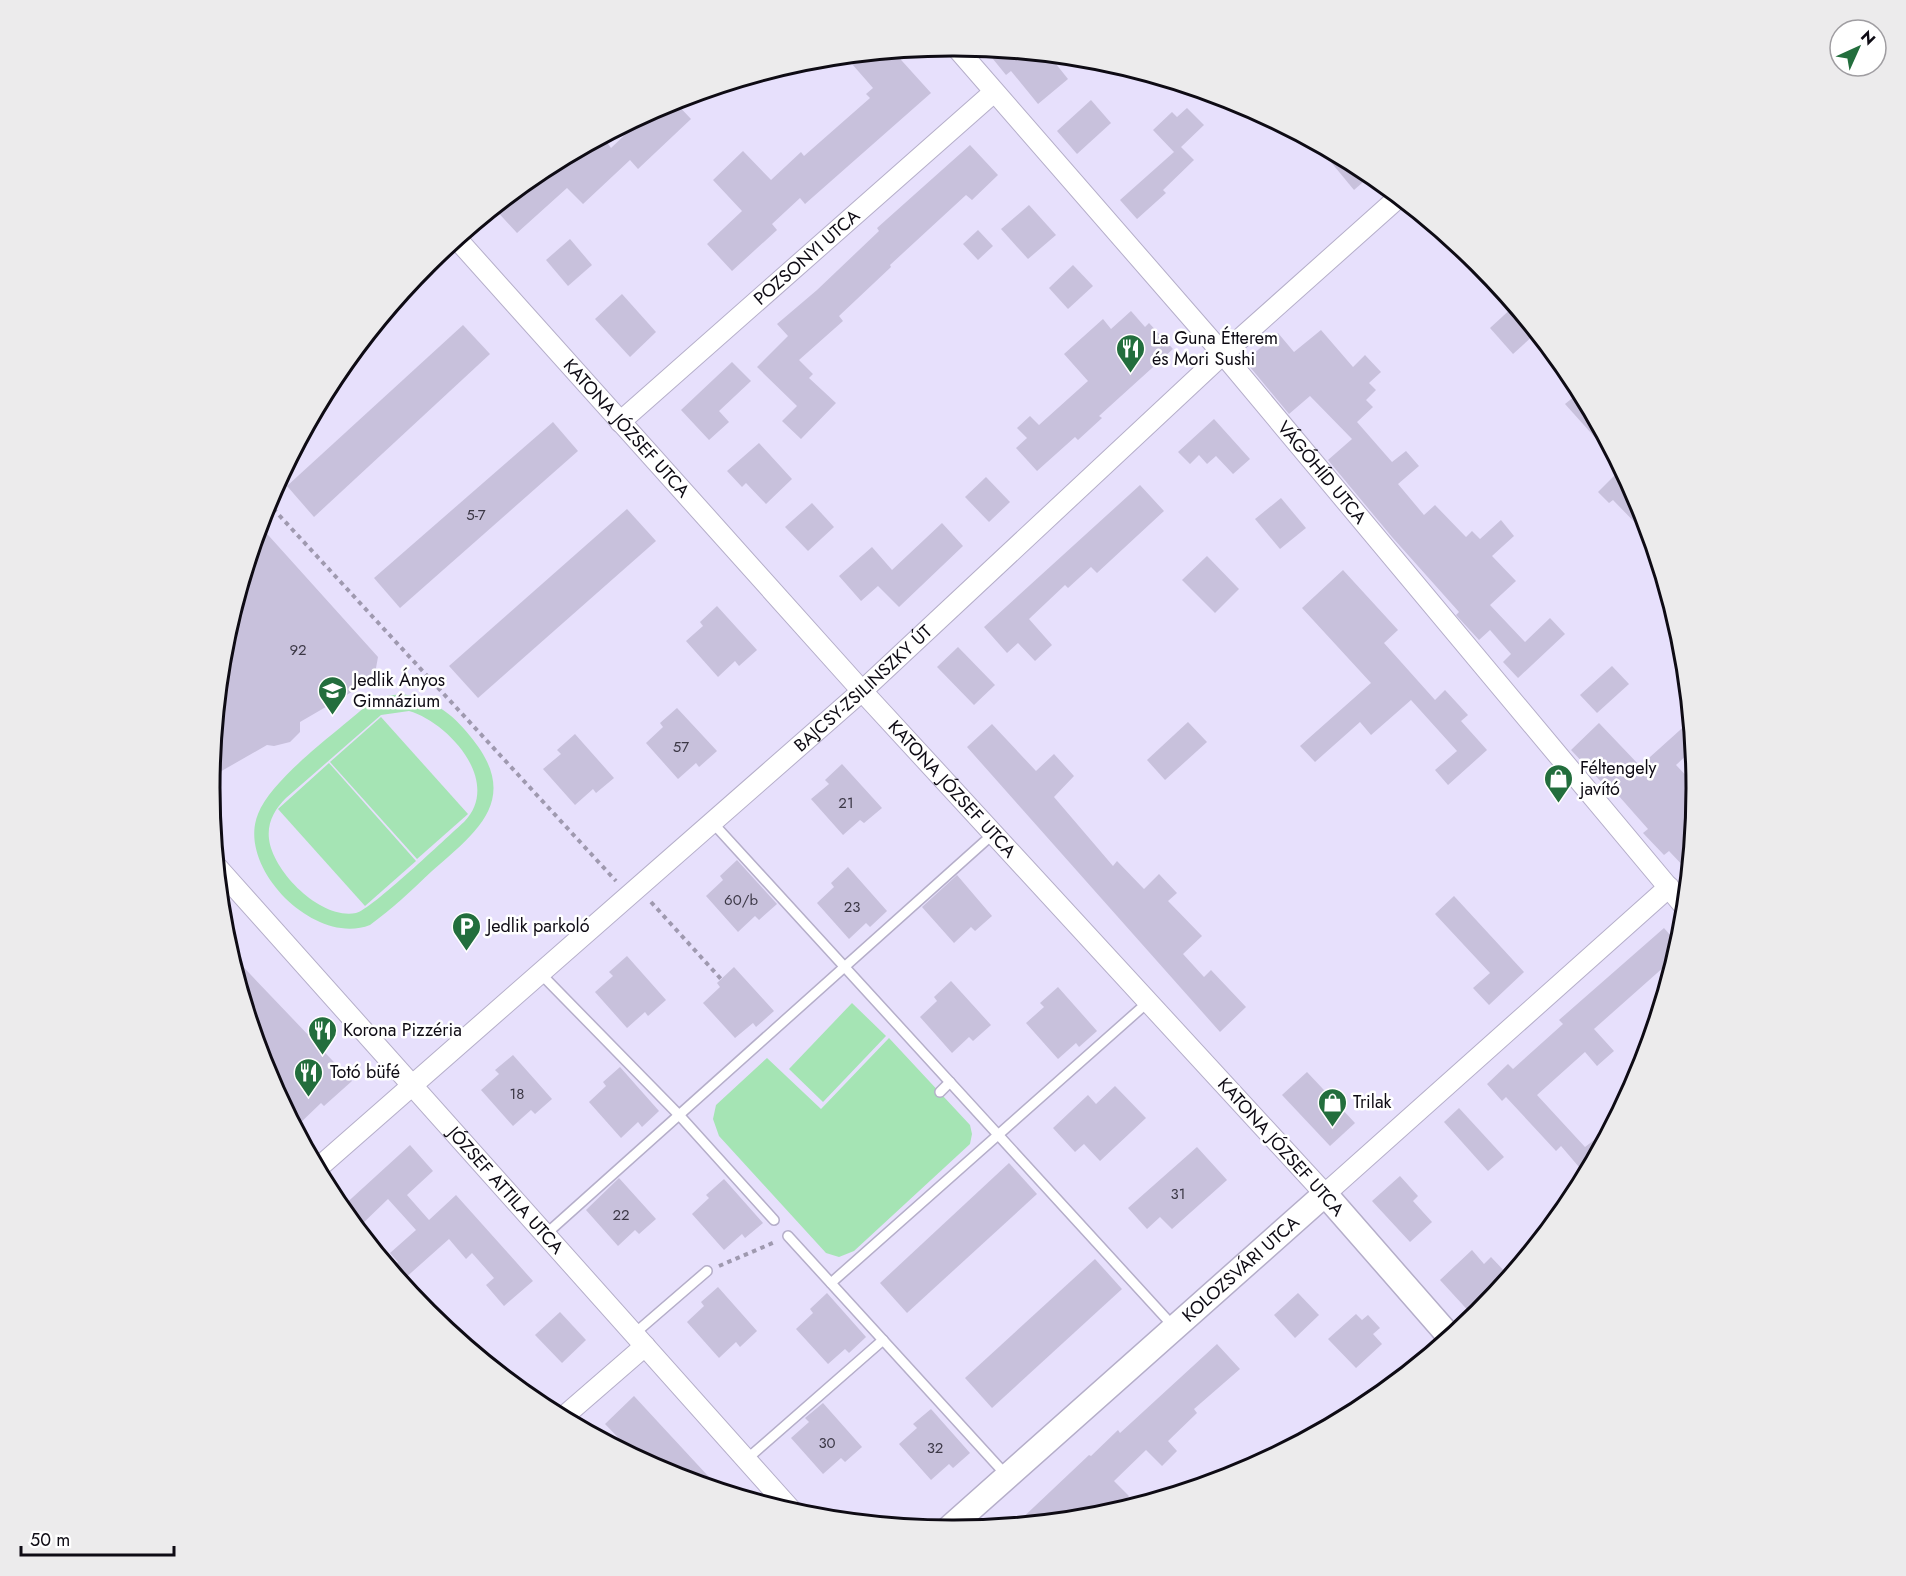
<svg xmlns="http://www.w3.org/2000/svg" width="1906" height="1576" viewBox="0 0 1906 1576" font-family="Jost,sans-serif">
<rect width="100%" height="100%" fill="#e7e0fc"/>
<g fill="#a5e4b4" fill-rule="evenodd">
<path d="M402,694c29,4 50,19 68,42 52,62 8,95 -38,135 -20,19 -40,38 -62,54 -55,22 -134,-57 -112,-111 14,-36 79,-82 109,-109l19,-9zM409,711c39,11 94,71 55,111 -17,15 -93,88 -108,91 -35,7 -83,-41 -87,-74 -2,-17 6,-30 17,-41l95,-83z"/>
<polygon points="381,717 468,814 417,859 330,762"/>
<polygon points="329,763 416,861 365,906 278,809"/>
<polygon points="852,1003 886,1036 823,1102 789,1069"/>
<polygon points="889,1038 970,1125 972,1134 970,1144 854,1251 839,1257 826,1253 719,1136 713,1119 716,1105 767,1058 821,1109"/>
</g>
<g fill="#c8c1dc">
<polygon points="984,48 1031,53 1039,62 1048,54 1068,79 1038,104 1011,71 1006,75"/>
<polygon points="893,51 931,93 805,204 800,198 772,224 777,230 732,271 707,244 742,211 713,180 743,151 771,180 801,152 804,156 870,98 866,94 873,88 845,56"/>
<polygon points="673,100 691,119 638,169 630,160 583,204 567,188 517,233 494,208 540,170 603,137 611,148 648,113"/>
<polygon points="1091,100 1111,123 1077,154 1057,131"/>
<polygon points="1187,108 1204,125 1181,147 1194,160 1163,190 1166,193 1137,219 1120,200 1174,152 1153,130 1172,112 1177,117"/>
<polygon points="1316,144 1366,170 1371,175 1354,190"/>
<polygon points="970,145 998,175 972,200 966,195 890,265 891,267 839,316 843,321 799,360 813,374 809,378 836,403 801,439 782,421 797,406 757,367 788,336 777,324 817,290 879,231 877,228"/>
<polygon points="1029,205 1056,235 1028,259 1001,229"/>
<polygon points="978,230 993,246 978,260 963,244"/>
<polygon points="570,239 592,265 568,286 546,260"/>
<polygon points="1073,265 1093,286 1068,309 1049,288"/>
<polygon points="622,294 656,332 630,357 595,319"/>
<polygon points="1514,306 1536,333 1513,354 1490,328"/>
<polygon points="1131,311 1145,327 1149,323 1173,349 1099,416 1102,418 1078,440 1075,437 1037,471 1016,448 1027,438 1017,428 1030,416 1039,425 1088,381 1064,354 1103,319 1111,329"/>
<polygon points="463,325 490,354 314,517 287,486"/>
<polygon points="1321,330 1353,367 1365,355 1381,372 1369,383 1376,390 1366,400 1373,407 1357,422 1392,462 1406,451 1419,466 1398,484 1424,515 1435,505 1466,537 1472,531 1480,539 1501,520 1514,536 1492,556 1516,581 1490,605 1525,642 1550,618 1565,634 1518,678 1503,662 1511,654 1490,630 1479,640 1456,615 1459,612 1392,537 1328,460 1352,439 1310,396 1289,414 1245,361 1278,333 1294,352"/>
<polygon points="732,362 751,381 719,411 729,422 709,440 681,410"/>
<polygon points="1580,392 1605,439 1600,443 1565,404"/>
<polygon points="1214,419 1250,459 1233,474 1216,456 1207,464 1199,455 1190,464 1178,452"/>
<polygon points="553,422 578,451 400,608 374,578"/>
<polygon points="759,443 792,479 766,504 746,483 742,487 727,471"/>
<polygon points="1621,469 1640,504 1650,538 1613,500 1609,503 1598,492"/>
<polygon points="986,477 1010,502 989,522 965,497"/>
<polygon points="1140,485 1164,511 1097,573 1091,567 1068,588 1065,585 1029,619 1052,645 1035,661 1018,643 1007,653 984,627"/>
<polygon points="1281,498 1306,528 1280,549 1255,519"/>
<polygon points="812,503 834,527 808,551 785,527"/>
<polygon points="627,509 656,541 478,698 449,666"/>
<polygon points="942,523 963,546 899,607 878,586 861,601 839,576 872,547 892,570"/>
<polygon points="260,526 378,657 374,679 300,722 300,732 290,742 274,746 267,745 211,777 224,643"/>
<polygon points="1207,556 1239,589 1215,613 1182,580"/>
<polygon points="1343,570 1398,630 1384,643 1435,700 1445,690 1468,715 1461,721 1487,750 1448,785 1435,770 1457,751 1411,700 1371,735 1360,722 1315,762 1300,746 1371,683 1302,608"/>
<polygon points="717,606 757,650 739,666 735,661 718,677 686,641 703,626 700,622"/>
<polygon points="958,647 995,685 974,705 937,667"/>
<polygon points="1612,666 1629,684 1597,713 1580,695"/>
<polygon points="677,708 717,751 699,767 696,763 678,779 646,743 663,727 660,723"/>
<polygon points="1188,722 1207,742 1165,780 1147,760"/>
<polygon points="1689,722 1692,750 1676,765 1696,786 1688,871 1669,851 1664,855 1643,833 1648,829 1610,786 1608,789 1571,750 1599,723 1640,766"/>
<polygon points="992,724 1036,771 1054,754 1074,776 1054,797 1113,866 1117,861 1144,889 1159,874 1177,893 1168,901 1202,936 1183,954 1204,977 1211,970 1246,1007 1220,1032 967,747"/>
<polygon points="575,734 614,778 596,793 593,789 575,805 543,769 561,754 557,750"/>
<polygon points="842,764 882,808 864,823 860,820 843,835 811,799 829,784 825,780"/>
<polygon points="737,860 777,904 759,920 755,916 738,932 706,896 723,880 720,876"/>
<polygon points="848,867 887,911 870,927 866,923 849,939 817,903 834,887 831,883"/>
<polygon points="957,875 992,916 975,931 971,927 954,943 922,907"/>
<polygon points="1454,896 1524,972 1489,1005 1473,988 1490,973 1435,914"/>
<polygon points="1664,928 1678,944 1674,958 1594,1029 1614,1051 1597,1066 1585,1052 1537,1095 1585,1147 1610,1128 1585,1174 1561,1146 1556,1151 1506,1097 1502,1101 1487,1084 1508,1064 1513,1069 1563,1024 1559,1020"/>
<polygon points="231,954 352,1081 324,1106 321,1103 296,1127 266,1072"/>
<polygon points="627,956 666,1000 648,1016 645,1012 627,1028 595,992 613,976 609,972"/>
<polygon points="734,967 774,1011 756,1027 753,1023 735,1038 703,1003 720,987 717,983"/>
<polygon points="951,981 991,1025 973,1041 969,1037 952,1053 920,1017 937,1001 934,997"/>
<polygon points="1058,987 1097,1031 1079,1047 1076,1043 1058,1059 1026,1023 1044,1007 1040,1003"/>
<polygon points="513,1055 552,1099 535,1114 531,1110 513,1126 481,1090 499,1074 495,1070"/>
<polygon points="620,1067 659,1111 642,1127 638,1122 621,1138 589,1102 606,1086 603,1082"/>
<polygon points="1307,1072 1355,1123 1330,1146 1282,1095"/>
<polygon points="1115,1086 1146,1118 1100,1161 1084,1144 1075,1152 1053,1128 1088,1095 1096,1104"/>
<polygon points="1459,1108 1504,1157 1488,1171 1444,1122"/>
<polygon points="410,1145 433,1171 407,1195 429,1220 456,1195 533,1281 504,1306 486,1285 494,1278 472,1253 466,1259 449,1239 403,1280 392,1268 398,1262 390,1253 416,1230 388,1199 358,1228 341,1208"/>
<polygon points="1197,1147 1227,1180 1172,1229 1160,1217 1147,1229 1128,1208"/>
<polygon points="1009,1163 1037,1194 907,1313 880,1283"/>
<polygon points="1400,1176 1418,1196 1413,1201 1432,1222 1410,1242 1372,1201"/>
<polygon points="619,1178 656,1219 639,1234 635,1230 618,1246 586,1210"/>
<polygon points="724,1179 763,1223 745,1238 742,1234 724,1250 692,1214 709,1198 706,1195"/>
<polygon points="1472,1250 1484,1264 1491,1257 1509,1276 1474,1317 1440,1280"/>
<polygon points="1095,1259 1122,1289 992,1408 965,1378"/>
<polygon points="718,1287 757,1331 740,1347 736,1342 719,1358 687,1322 704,1306 701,1302"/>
<polygon points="827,1293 866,1337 849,1353 845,1349 828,1364 796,1329 813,1313 810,1309"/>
<polygon points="1298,1293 1319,1315 1295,1338 1274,1315"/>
<polygon points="560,1312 586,1340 562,1363 535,1335"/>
<polygon points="1356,1314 1362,1320 1368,1315 1380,1328 1373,1334 1382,1344 1356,1368 1328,1339"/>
<polygon points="1217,1344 1240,1369 1194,1409 1197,1413 1168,1441 1177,1451 1162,1466 1146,1450 1114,1481 1129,1496 1111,1513 1098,1517 1015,1525 1089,1455 1091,1456 1118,1430 1120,1433"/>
<polygon points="634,1396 658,1422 721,1490 668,1474 638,1458 605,1424"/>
<polygon points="823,1403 862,1447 845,1462 841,1458 823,1474 791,1438 809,1422 805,1418"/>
<polygon points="931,1409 970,1453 953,1468 949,1464 931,1480 899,1444 917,1428 913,1424"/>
</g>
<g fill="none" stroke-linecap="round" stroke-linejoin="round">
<defs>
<g id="service">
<polyline points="712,822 1173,1326"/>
<polyline points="540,973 680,1116 774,1220"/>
<polyline points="940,1092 950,1082"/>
<polyline points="546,1234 993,834"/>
<polyline points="788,1236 1007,1476"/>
<polyline points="831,1283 1148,1002"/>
<polyline points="634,1334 707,1271"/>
<polyline points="747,1459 883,1340"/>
</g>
<g id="minor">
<path id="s1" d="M954,45l269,309 461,552"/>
<path id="s2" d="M457,239l405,452 463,503 344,-307"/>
<path id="s3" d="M620,422l374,-330"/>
<path id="s4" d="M218,868l576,645"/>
<path id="s5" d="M318,1168l544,-477 361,-337 176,-157"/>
<polyline points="562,1418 645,1346"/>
</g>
<g id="tertiary">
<path id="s6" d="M947,1530l378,-336 125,143"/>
</g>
</defs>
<use href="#service" stroke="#b5aec9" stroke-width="12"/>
<use href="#minor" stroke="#b5aec9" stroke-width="22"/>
<use href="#tertiary" stroke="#b5aec9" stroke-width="27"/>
<g stroke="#9f99af" stroke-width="4" stroke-dasharray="4.5 4.5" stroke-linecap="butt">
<polyline points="267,502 616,881"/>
<polyline points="651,902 721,979"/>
<polyline points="719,1266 775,1242"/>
</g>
<use href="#service" stroke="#fff" stroke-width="9"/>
<use href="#minor" stroke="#fff" stroke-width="20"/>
<use href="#tertiary" stroke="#fff" stroke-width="24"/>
</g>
<defs>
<symbol id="restaurant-pin" viewBox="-11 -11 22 30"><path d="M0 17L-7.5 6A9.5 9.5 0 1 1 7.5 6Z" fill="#236e3d" stroke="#fff"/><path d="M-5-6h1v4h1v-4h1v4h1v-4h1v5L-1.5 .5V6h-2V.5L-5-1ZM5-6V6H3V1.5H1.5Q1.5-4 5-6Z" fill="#fff"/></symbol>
<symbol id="school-pin" viewBox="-11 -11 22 30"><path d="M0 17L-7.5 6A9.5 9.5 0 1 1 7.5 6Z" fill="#236e3d" stroke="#fff"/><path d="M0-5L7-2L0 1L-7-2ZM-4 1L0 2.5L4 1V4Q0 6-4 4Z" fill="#fff"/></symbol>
<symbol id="shop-pin" viewBox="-11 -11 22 30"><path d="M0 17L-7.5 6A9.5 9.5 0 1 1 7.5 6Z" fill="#236e3d" stroke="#fff"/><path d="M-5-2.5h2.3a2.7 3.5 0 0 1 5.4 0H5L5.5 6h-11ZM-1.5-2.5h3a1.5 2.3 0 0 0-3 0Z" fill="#fff"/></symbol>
<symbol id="parking-pin" viewBox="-11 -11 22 30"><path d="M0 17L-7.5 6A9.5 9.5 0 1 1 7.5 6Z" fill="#236e3d" stroke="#fff"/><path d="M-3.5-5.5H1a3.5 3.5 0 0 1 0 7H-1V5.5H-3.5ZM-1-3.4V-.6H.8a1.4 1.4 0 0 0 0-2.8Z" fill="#fff"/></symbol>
</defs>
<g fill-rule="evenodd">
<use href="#restaurant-pin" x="1114" y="332" width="33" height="45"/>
<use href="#school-pin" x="316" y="674" width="33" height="45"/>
<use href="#shop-pin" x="1542" y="762" width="33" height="45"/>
<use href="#parking-pin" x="450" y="910" width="33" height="45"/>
<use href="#restaurant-pin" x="306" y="1014" width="33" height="45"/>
<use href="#restaurant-pin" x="292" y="1056" width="33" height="45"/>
<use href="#shop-pin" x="1316" y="1086" width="33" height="45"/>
</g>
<g text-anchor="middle" stroke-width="5" stroke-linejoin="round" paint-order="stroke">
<g font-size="15" fill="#3c3846">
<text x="476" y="520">5-7</text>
<text x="298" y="655">92</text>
<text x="681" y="752">57</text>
<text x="846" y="808">21</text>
<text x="741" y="905">60/b</text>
<text x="852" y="912">23</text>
<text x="517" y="1099">18</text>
<text x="1178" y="1199">31</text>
<text x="621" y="1220">22</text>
<text x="827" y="1448">30</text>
<text x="935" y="1453">32</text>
</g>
<g font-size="18" fill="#0e0b14" stroke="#fff">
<text dy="6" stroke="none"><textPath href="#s3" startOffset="249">POZSONYI UTCA</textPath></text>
<text dy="6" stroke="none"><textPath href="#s2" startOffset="254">KATONA JÓZSEF UTCA</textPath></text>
<text dy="6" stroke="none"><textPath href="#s1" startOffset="564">VÁGÓHÍD UTCA</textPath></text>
<text dy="6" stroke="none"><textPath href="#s5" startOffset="726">BAJCSY-ZSILINSZKY ÚT</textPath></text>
<text dy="6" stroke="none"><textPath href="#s2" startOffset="740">KATONA JÓZSEF UTCA</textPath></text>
<text transform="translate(1281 1147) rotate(48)" y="6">KATONA JÓZSEF UTCA</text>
<text dy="6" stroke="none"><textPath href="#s4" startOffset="432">JÓZSEF ATTILA UTCA</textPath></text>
<text dy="6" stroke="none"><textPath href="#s6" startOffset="393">KOLOZSVÁRI UTCA</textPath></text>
</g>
<g font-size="18" fill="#0e0b14" stroke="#fff" text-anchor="start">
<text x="1152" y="344">La Guna Étterem<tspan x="1152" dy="21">és Mori Sushi</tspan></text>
<text x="353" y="686">Jedlik Ányos<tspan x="353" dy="21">Gimnázium</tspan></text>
<text x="1580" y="774">Féltengely<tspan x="1580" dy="21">javító</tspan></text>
<text x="487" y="932">Jedlik parkoló</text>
<text x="343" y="1036">Korona Pizzéria</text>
<text x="330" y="1078">Totó büfé</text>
<text x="1353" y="1108">Trilak</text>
</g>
</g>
<path d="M0 0H1906V1576H0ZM952 56H954A732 732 0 0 1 1686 788V788A732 732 0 0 1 954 1520H952A732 732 0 0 1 220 788V788A732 732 0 0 1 952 56Z" fill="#ecebec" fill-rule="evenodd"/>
<path fill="none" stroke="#0e0b14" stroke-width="3" d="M952 56H954A732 732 0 0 1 1686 788V788A732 732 0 0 1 954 1520H952A732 732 0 0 1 220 788V788A732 732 0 0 1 952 56Z"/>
<g transform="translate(1858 48) rotate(45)"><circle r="28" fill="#ffffff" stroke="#9f9da1" stroke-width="1.5"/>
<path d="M0-4.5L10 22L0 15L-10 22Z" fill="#236e3d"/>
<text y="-9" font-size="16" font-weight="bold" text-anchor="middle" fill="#0e0b14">N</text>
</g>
<path d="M21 1546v9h153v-9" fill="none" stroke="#0e0b14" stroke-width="3"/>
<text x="30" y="1546" font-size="18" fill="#0e0b14" stroke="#ffffff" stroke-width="4.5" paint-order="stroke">50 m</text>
</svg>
